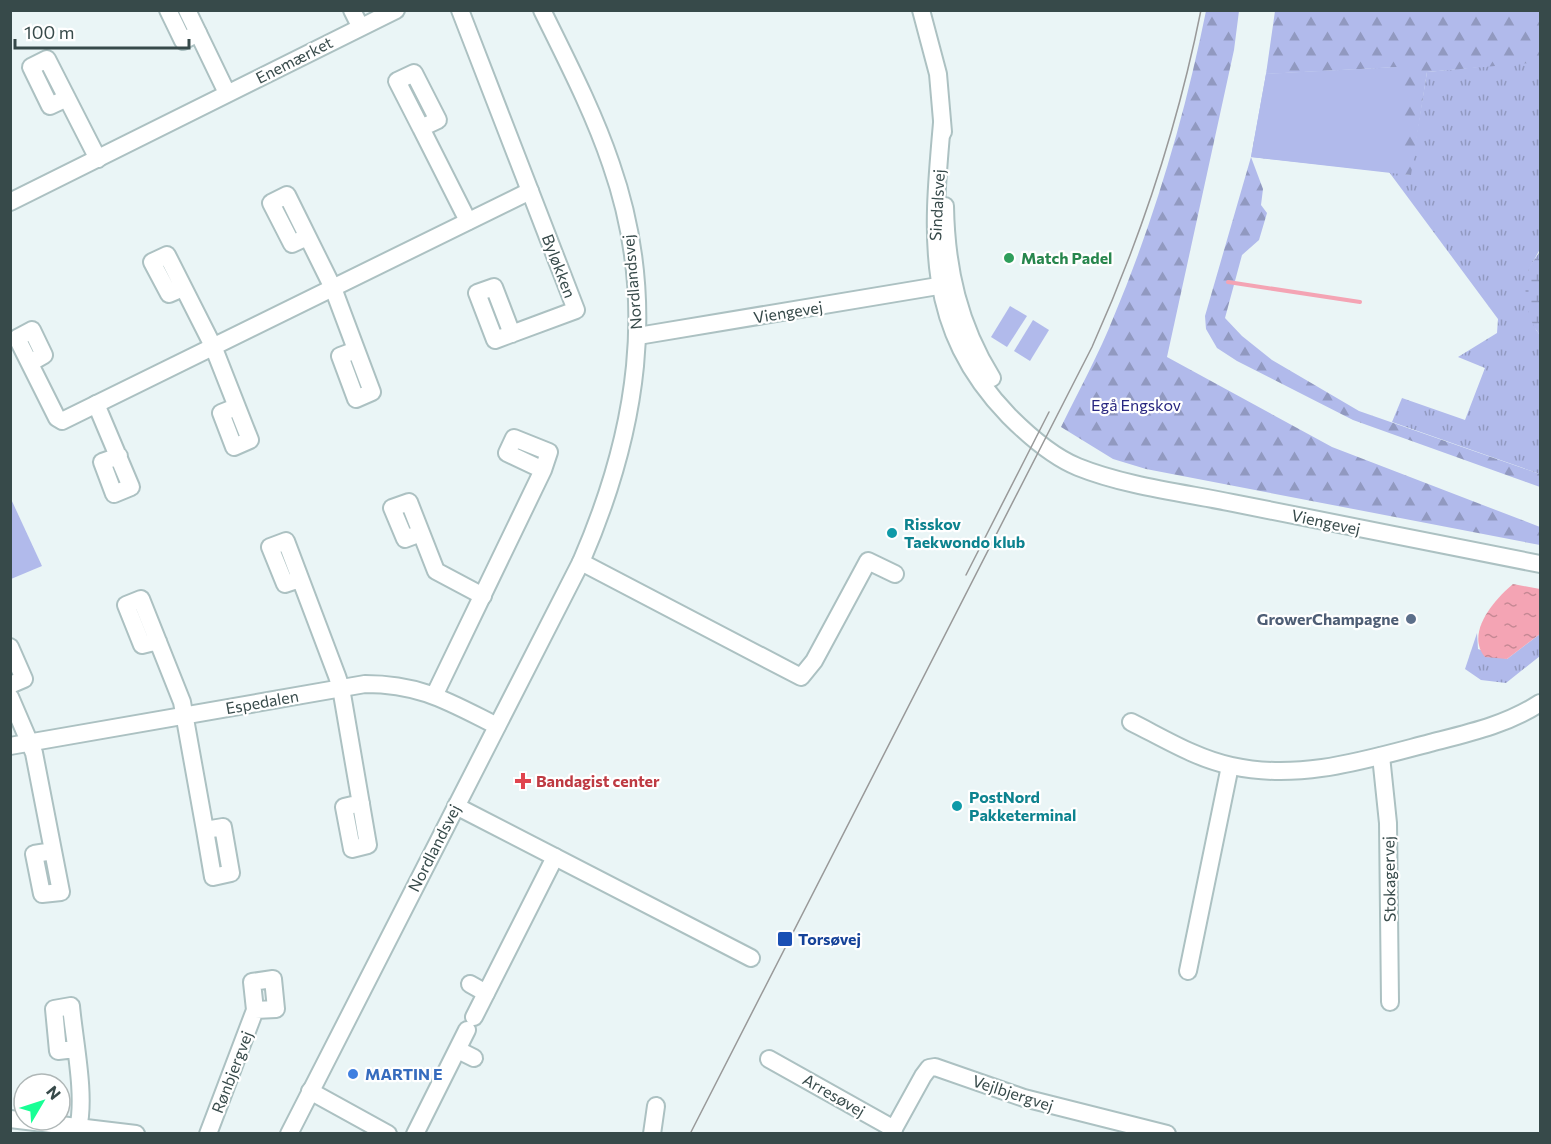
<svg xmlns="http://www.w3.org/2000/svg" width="1551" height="1144" viewBox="0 0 1551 1144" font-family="Commissioner,sans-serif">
<defs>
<pattern id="grass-tufts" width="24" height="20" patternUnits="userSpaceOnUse" patternTransform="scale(1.5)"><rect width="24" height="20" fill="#b1baeb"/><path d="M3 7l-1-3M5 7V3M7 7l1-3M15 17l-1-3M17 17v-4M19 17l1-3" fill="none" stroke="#9199c0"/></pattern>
<pattern id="forest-firs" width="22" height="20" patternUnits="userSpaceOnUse" patternTransform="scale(1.5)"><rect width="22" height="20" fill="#b1baeb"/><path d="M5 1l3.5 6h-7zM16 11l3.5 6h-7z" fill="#9199c0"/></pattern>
<pattern id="wetland-marsh" width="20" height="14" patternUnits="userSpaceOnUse" patternTransform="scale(1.5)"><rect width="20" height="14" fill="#b1baeb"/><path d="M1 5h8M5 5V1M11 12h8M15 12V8" fill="none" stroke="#9199c0"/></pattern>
<pattern id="water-ripples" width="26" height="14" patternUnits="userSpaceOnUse" patternTransform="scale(1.5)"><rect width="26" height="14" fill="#f4a4b4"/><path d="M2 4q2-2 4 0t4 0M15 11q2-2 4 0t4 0" fill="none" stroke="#c68894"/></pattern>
</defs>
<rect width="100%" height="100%" fill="#eaf5f6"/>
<g fill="url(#grass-tufts)">
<polygon points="1540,61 1540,249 1528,271 1536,330 1540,335 1540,474 1392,422 1402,398 1465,420 1485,368 1458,357 1497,333 1498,319 1389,172 1251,157 1266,74 1400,67 1400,173 1410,175 1427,72"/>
<polygon points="1477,633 1478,649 1507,659 1540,634 1540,656 1506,683 1481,680 1465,669"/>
</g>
<g fill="url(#forest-firs)">
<path d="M1206,11h33l-5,39 -67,307 165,90 208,80v18l-394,-76 -33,-10 -52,-32c18,-37 38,-73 53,-111 41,-98 71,-201 92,-305z"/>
<polygon points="1275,11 1540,11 1540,62 1427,72 1411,175 1400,174 1399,67 1266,74"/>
<polygon points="1251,157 1263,189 1261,205 1267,213 1259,240 1242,255 1225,318 1242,336 1272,360 1359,411 1540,474 1540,487 1353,420 1237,361 1217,348 1206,329 1205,316"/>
</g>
<path fill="url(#wetland-marsh)" d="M1540,251v84c-13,-15 -18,-45 -12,-64 2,-7 9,-14 12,-20z"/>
<g fill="#b1baeb">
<polygon points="1400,67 1400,174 1251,157 1266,74"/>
<polygon points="1010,306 1027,316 1007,347 991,337"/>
<polygon points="1033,320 1049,330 1030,361 1014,351"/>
<polygon points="11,499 42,566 11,579 10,579"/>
</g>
<path fill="url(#water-ripples)" d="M1513,584l27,5v45l-33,25 -22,-2c-20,-24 9,-57 28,-73z"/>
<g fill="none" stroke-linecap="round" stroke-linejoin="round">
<polyline stroke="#f4a4b4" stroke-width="4" points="1228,282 1360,302"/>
<defs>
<g id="minor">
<polyline points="168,10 183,41 198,33"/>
<polyline points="187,10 227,93"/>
<polyline points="352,10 360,26"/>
<polyline points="460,10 576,310 495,340 477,293 494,287 512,334"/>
<polyline points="921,10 938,74 943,132"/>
<polyline points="67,98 50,106 31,67 47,59 98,159"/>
<path d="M942,123c-10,113 -19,204 67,293 19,19 44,41 69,51 47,19 106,26 155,36 102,21 205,40 307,61"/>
<polyline points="421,128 397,81 414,73 438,120 421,128 468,221"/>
<polyline points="10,202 396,10"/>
<path d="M945,206c1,63 14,119 47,172"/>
<polyline points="307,237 292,244 271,203 287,195 333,288 372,392 356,399 340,356 356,350"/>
<polyline points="183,288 169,294 152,262 167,255 213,346 250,440 234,447 221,413 236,407"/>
<polyline points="638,336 950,284"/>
<polyline points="30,363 44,355 32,330 17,338 57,418 62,421 530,191"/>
<polyline points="96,404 131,487 114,494 102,462 119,456"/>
<polyline points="421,533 405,539 392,508 409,502 436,571 483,596"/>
<polyline points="581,562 801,677 814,661 868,561 895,574"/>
<polyline points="300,579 285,584 270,547 286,541 337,676 341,688 368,845 352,849 344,807 361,803"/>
<polyline points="158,641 142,645 126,605 141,599 182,702 205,830 223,827 231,873 213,877 205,830"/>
<polyline points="10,647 24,679 10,685"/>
<polyline points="435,694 543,470 549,452 514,438 507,453 543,470"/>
<polyline points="10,697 34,753 61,892 42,894 34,854 53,851"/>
<path d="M1131,722c32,16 66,37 101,44 67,15 133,-6 198,-23 39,-10 76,-18 110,-40"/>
<path d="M10,746l355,-62c56,0 84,18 132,42"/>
<polyline points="1381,756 1388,823 1390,1002"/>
<polyline points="456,806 751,958"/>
<polyline points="1188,971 1230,766"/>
<polyline points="470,984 486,993"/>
<polyline points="474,1017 555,857"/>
<path d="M75,1049l-17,2 -4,-42 17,-3c3,34 15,90 7,122"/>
<polyline points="458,1050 474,1058"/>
<polyline points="769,1059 894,1129"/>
<polyline points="310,1091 388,1134"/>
<polyline points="10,1119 136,1134"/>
<polyline points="208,1134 255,1010 252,982 273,979 276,1009 255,1010"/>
<path d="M289,1134l292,-572c56,-129 78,-261 30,-398 -18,-53 -44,-103 -69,-154"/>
<polyline points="415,1134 467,1030"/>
<polyline points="652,1134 656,1106"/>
<polyline points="891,1134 923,1076 929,1068 935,1067 1024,1098 1167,1134"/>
</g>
</defs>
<use href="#minor" stroke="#acc1c2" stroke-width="20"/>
<use href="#minor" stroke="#fff" stroke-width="16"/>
<g stroke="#999" stroke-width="1.5">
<polyline points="966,575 1049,412"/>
<path d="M690,1134l402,-787c48,-107 86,-222 109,-337"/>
</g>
</g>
<circle fill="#2e9e5b" stroke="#fff" stroke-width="2" cx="1009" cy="258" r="6"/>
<g fill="#0f9aa8" stroke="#fff" stroke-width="2">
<circle cx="892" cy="533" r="6"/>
<circle cx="957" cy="806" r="6"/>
</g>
<circle fill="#5c6f8a" stroke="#fff" stroke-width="2" cx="1411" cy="619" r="6"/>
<path fill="#e0444e" stroke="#fff" stroke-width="2" d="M520 772h6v6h6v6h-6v6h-6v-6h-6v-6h6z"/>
<rect fill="#1a4fb4" stroke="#fff" stroke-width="2" x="777" y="931" width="16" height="16" rx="3"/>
<circle fill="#3f7fe0" stroke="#fff" stroke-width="2" cx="353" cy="1074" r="6"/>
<g text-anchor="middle" stroke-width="4.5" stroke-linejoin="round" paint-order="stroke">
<g font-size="16" fill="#374a4a" stroke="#fff">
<text transform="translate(294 60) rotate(-27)" y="6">Enemærket</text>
<text transform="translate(937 205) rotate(-87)" y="6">Sindalsvej</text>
<text transform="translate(559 266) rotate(69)" y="6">Byløkken</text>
<text transform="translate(632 282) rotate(-95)" y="6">Nordlandsvej</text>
<text transform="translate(788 312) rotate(-9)" y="6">Viengevej</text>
<text transform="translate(1326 522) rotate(12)" y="6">Viengevej</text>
<text transform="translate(262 702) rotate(-10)" y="6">Espedalen</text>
<text transform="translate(434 848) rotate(-63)" y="6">Nordlandsvej</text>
<text transform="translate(1389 879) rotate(-91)" y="6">Stokagervej</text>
<text transform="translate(232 1072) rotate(-69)" y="6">Rønbjergvej</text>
<text transform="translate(1013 1093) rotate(18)" y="6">Vejlbjergvej</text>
<text transform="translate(834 1095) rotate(30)" y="6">Arresøvej</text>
</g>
<g font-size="16" font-weight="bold" fill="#27864d" stroke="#fff" text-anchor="start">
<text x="1021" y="264">Match Padel</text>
</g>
<g font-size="16" fill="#282680" stroke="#fff">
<text x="1136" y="411">Egå Engskov</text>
</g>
<g font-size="16" font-weight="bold" fill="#0d838f" stroke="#fff" text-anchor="start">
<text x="904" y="530">Risskov<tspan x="904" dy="18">Taekwondo klub</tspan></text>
<text x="969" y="803">PostNord<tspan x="969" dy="18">Pakketerminal</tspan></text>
</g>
<g font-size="16" font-weight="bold" fill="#4e5e75" stroke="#fff" text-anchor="end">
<text x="1399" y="625">GrowerChampagne</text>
</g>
<g font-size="16" font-weight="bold" fill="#be3a42" stroke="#fff" text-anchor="start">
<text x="536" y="787">Bandagist center</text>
</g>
<g font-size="16" font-weight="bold" fill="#164399" stroke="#fff" text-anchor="start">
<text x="798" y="945">Torsøvej</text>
</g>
<g font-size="16" font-weight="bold" fill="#366cbe" stroke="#fff" text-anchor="start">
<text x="365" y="1080">MARTIN E</text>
</g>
</g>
<rect width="1551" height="1144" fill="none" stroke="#374a4a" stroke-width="24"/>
<g transform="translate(42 1102) rotate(51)"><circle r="28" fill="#ffffff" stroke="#afb7b7" stroke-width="1.5"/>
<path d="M0-4.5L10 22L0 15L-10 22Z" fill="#18ff95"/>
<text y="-9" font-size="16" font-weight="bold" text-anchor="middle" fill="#374a4a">N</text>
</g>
<path d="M15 39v9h174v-9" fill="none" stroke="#374a4a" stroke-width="3"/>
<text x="24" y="39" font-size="18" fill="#374a4a" stroke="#ffffff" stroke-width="4.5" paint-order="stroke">100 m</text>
</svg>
